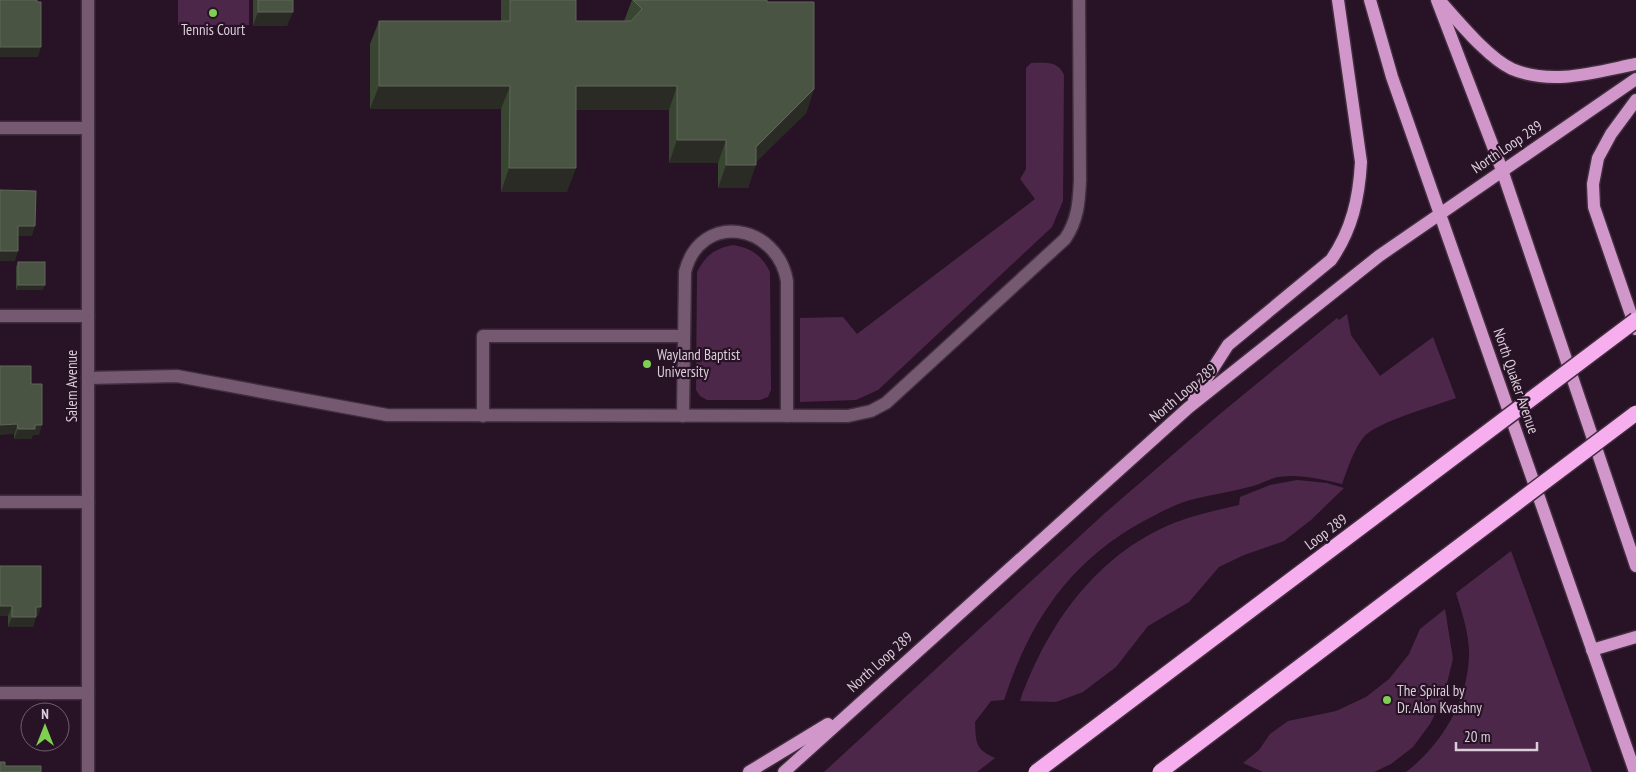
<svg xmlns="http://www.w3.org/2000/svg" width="1636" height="772" viewBox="0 0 1636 772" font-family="'PT Sans Narrow',sans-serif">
<rect width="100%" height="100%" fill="#271325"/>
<g fill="#4c2749">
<rect x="178" y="0" width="71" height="25"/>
<path d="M1031,63c13,0 27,-3 33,12l-1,126 -11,26 -174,163 -22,10 -56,2v-84l43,-1 14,17 178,-135 -15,-20 6,-10v-101z"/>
<path d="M733,245c19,3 29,11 37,27l1,118 -3,7 -8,3h-53l-7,-4 -4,-6 1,-118c8,-16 18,-24 36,-27z"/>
<path d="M1347,314l4,21 29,41 53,-39 23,61c-21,8 -81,24 -93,40 -10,13 -15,30 -21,46 -22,-5 -42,-10 -64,-7 -10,2 -19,8 -29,10 -19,5 -39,8 -59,13 -17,5 -33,14 -48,22 -73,40 -113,101 -138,178l-13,1 -16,21c1,21 0,27 20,36l-18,14h-153l281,-259 116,-100 116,-95 2,2z"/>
<path d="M1297,480l30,3 17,5 -33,32 -27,21 -40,14 -25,12 -30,35 -41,24 -32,41 -33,25 -27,10 -36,-1c29,-82 84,-157 171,-184 16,-5 32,-8 48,-12l1,-8 30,-12z"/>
<path d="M1511,551l81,221h-186c35,-27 61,-69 63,-115 1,-21 -7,-44 -13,-64z"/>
<polygon points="1445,609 1453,659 1443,699 1430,724 1413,747 1391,764 1374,772 1263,772 1243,763 1259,750 1270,734 1288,721 1336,711 1366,697 1389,679 1409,654 1420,629"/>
</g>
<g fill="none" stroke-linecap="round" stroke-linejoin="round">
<defs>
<g id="minor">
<polyline points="0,128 88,128"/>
<polyline points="0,316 88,316"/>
<path d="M88,378l89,-2 210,39 461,1 23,-5 15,-8 179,-164c13,-19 14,-37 15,-59l-1,-180"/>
<polyline points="483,416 483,336 683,336"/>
<path d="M683,416l2,-144c15,-61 92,-49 102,9v135"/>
<polyline points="0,502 88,502"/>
<polyline points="0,693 88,693"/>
<polyline points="88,772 88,0"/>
</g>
<g id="major">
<polyline points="1370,0 1392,77 1635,772"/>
<polyline points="1437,0 1502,170 1636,566"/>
<path d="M1440,1c19,21 48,57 72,68 40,17 84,3 124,-5"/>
<polyline points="1636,100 1611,134 1598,158 1593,184 1594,207 1636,329"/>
<path d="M1194,398l34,-53 103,-85c21,-30 28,-62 30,-98l-23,-162"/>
<polyline points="1592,650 1636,637"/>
<polyline points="749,772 828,724"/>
<polyline points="784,772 1188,408 1379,256 1636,79"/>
</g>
</defs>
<use href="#minor" stroke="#402d3e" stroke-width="15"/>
<use href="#major" stroke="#402d3e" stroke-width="15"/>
<use href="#minor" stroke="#755971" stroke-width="12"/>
<use href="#major" stroke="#d196ca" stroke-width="12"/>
<defs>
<g id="highway-bridge">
<polyline points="1036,772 1636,320"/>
<polyline points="1160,772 1636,413"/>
</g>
</defs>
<use href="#highway-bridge" stroke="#402d3e" stroke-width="18" stroke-linecap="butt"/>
<use href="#highway-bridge" stroke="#f6aeee" stroke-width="15"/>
</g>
<g fill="#384531">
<polygon points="253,0 293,0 287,26 253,26"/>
<polygon points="501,0 576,0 576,21 624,21 632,0 767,0 767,2 814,89 806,113 756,162 748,188 718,188 718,163 669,163 669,110 576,110 567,192 501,192 501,109 370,109 370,44 379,21 501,21"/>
<polygon points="18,262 43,290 16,290 16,267"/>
<polygon points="31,384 39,435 33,435 31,439 14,439 14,434"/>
<polygon points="0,566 38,616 36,616 33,627 8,627 8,616 0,616"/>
</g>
<g fill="#2a2b24">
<polygon points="258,12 293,12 287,26 253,26"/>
<polygon points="0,47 41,47 38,57 0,57"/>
<polygon points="379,86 510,86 501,109 370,109"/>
<polygon points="576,86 677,86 669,110 567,110"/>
<polygon points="814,89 806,113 753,165 756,165 748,188 718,188 726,165"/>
<polygon points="677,140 726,140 718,163 669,163"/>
<polygon points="509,168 576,168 567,192 501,192"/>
<polygon points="18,226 35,226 32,236 15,236"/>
<polygon points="0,251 18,251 15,261 0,261"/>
<polygon points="18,285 45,285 43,290 16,290"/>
<polygon points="17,424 14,434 0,435 0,425"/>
<polygon points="35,425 42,425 39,435 33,435 31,439 14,439 18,429"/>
<polygon points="0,606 12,606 8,616 0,616"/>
<polygon points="36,607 41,607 38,616 33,616"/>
<polygon points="12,617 36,617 33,627 8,627"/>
</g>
<g fill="#4a5443" stroke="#60675a">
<polygon points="0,0 37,0 37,2 41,2 41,47 0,47"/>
<rect x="258" y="0" width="35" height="12"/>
<polygon points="510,0 576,0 576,21 631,21 642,9 633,0 767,0 767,2 814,2 814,89 756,147 756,165 726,165 726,140 677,140 677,86 576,86 576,168 509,168 510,86 379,86 379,21 510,21"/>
<polygon points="0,190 36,191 35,226 18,226 18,251 0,251"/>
<rect x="18" y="262" width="27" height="23"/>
<polygon points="0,366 31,366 31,384 42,384 42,425 35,425 35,429 18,429 17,424 0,425"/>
<polygon points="0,566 41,566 41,607 36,607 36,617 12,617 12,606 0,606"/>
<polygon points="0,762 5,762 5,766 41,766 41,772 0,772"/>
</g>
<g fill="#7fd052" stroke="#271325" stroke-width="2">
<circle cx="213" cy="13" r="5"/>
<circle cx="647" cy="364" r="5"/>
<circle cx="1387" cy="700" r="5"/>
</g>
<g text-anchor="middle" stroke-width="4.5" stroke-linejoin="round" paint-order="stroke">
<g font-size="15" fill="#dbcdd9" stroke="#271325" text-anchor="start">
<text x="213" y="35" text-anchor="middle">Tennis Court</text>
<text x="657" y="360">Wayland Baptist<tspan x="657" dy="17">University</tspan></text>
<text x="1397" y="696">The Spiral by<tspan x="1397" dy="17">Dr. Alon Kvashny</tspan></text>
</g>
<g font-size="15" fill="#dbcdd9" stroke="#271325">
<text transform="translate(1507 147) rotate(-34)" y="5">North Loop 289</text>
<text transform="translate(1516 381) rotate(71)" y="5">North Quaker Avenue</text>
<text transform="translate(72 386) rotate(-90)" y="5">Salem Avenue</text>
<text transform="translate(1183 393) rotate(-40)" y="5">North Loop 289</text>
<text transform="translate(1326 532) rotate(-37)" y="5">Loop 289</text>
<text transform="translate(880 662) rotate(-42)" y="5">North Loop 289</text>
</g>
</g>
<g transform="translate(45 727)"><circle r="24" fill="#271325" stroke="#6f5d6d"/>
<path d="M0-4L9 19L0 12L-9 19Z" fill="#7fd052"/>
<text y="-8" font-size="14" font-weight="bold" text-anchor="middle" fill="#dbcdd9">N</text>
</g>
<path d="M1456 742v8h81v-8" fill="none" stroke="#dbcdd9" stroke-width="2.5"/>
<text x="1464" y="742" font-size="15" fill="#dbcdd9" stroke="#271325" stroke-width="4" paint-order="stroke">20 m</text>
</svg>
